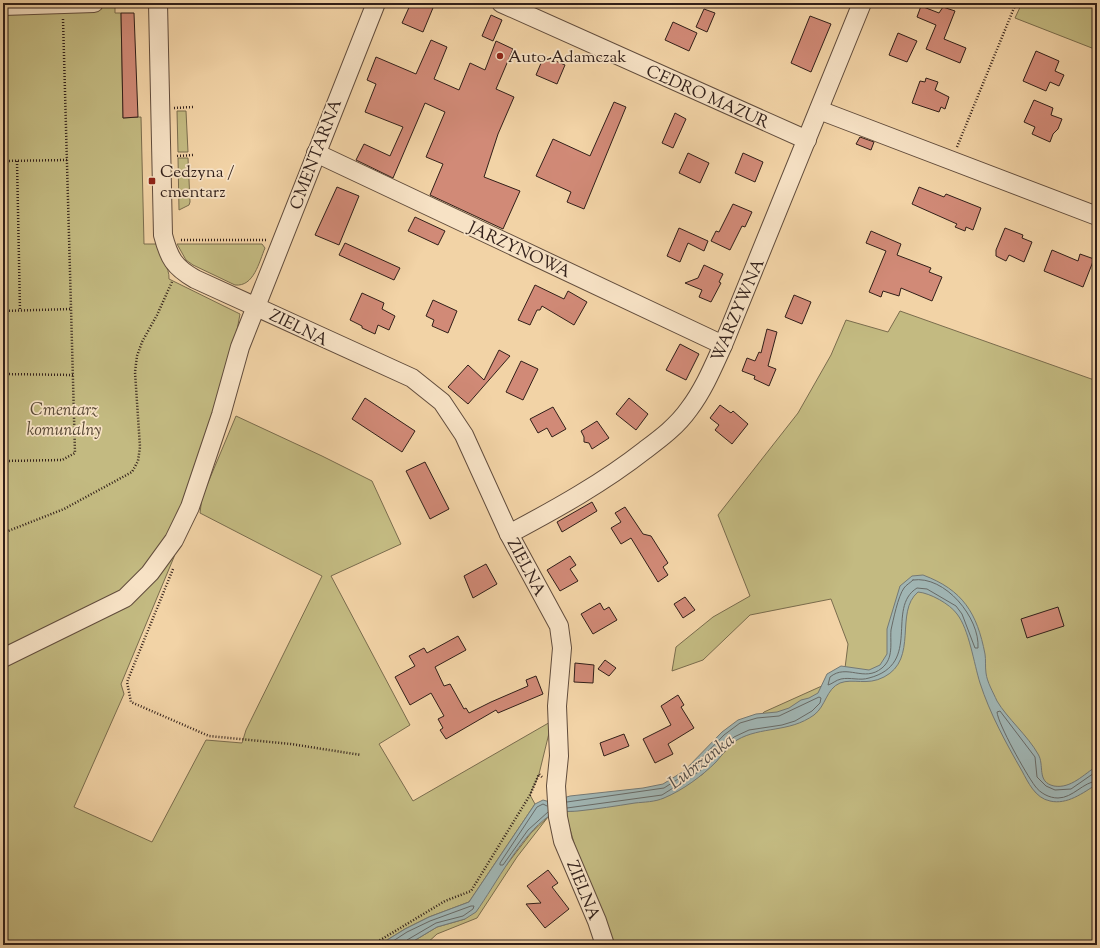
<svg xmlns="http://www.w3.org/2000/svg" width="1100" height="948" viewBox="0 0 1100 948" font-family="'Sorts Mill Goudy',serif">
<rect width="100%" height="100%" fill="#f2d3a6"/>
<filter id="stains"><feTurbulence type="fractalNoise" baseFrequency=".005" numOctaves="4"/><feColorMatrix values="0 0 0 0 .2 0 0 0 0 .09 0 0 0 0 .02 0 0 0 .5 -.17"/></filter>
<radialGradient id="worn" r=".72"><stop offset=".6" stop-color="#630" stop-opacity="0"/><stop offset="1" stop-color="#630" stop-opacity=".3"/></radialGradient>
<g fill="#c3ba81" stroke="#7a6c4d">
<path d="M3,3h112v10h6l2,105 18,-1 3,127h13c2,11 13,24 12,35l71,35 -7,38 -50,152 -9,53 -53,127 3,10 -50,113 78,35 54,-102 36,3 4,-13 76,-154 -122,-63 2,-16 34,-81 86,40 50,25 29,63 -70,32 79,149 -31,19 34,57 139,-80 -13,53 -9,21 5,9 -66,98 -40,15 -24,12 -26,16h-376z"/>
<polygon points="1022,3 1097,3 1097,50 1015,18"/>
<polygon points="177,111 186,111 188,152 178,152"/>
<polygon points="178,158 188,158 190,202 189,205 179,210"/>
<path d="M177,244h85l3,4c-6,14 -11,39 -30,37l-42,-20 -7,-5z"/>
<polygon points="900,311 1097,381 1097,945 694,945 691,943 684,945 610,945 584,877 565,812 663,798 703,774 764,712 844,676 848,644 831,599 750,615 703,660 672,671 676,647 713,617 750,596 718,515 798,413 831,355 846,320 888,332"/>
<polygon points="548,817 517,857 477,918 437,934 425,945 407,945 437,927 465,919 531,833"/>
</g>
<path fill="#a0b5b3" stroke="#747975" d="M923,575c40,15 54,38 62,79 1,6 0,12 1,19 1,9 7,19 11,28 10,17 31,35 41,53 7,11 -2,28 16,32 17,3 30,-12 43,-20v18c-14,9 -30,21 -47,17 -15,-3 -22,-19 -28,-30 -16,-28 -32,-57 -42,-88 -6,-19 -11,-54 -23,-69 -7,-10 -27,-21 -39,-22 -24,20 1,67 -34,85 -17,9 -31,1 -44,6 -14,6 -14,23 -26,32 -25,18 -53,11 -77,25 -9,6 -14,14 -21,22 -14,14 -33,28 -52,36 -9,4 -20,4 -29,5 -19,3 -38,6 -57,8 -10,1 -21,-1 -29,5 -28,19 -53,68 -73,96l-11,7 -28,8 -30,18h-28l26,-16 24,-12 40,-15 66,-98 8,-4 7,2 20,-6 73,-8 20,-4 21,-13 38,-39 16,-12 18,-6 21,-2 12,-4 12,-8 8,-2 9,-5 9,-19 14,-8 28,4 11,-5 7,-11v-25l13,-43 12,-10z"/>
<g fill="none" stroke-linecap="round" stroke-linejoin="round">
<g stroke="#686a66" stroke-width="1">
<path d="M913,580c32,-5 67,38 65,68h-3l-13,-34 -6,-8 -29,-17 -10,-1c-32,20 6,76 -48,90 -9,3 -19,-1 -28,1 -5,1 -9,5 -13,6l2,-8c17,-14 34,6 52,-9 12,-10 8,-25 9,-38 2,-9 7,-34 13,-42 2,-3 6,-5 9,-8z"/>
<path d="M1097,771l-26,18 -16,1 -9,-4 -9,-9 -2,-20 -35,-46 -3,1c1,12 29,62 38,74 5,7 14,12 23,12 15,0 25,-16 39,-17"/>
<polyline points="567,802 664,788 686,774 724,735 740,723 757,718 779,716 819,697 821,698 820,703 812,711 795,721 782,725 749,730 734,737 700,771 662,795 567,808"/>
<polyline points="547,806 543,804 537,807 500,863 500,865 503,865 528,830 548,812"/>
<polyline points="387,945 407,932 430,921 471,906 474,906 473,909 463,916 436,923 407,940 405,945"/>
</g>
</g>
<g fill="#d18a77" stroke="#311f19">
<polygon points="411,3 435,3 423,32 402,23"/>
<polygon points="921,6 939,13 943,7 955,11 944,39 966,48 960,63 926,49 936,25 917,17"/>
<polygon points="704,9 715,13 707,32 696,27"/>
<polygon points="121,13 134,13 138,117 123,118"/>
<polygon points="491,15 502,20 493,41 482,36"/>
<polygon points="810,16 831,24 811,72 791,63"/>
<polygon points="673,22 697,33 689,51 665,40"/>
<polygon points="898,33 917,41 907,62 889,55"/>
<polygon points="431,40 447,47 434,79 459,90 470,63 485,70 496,41 513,49 496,89 514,97 498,134 484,177 520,191 503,229 430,195 443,164 426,157 445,112 425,103 393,178 356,160 364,144 390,156 403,127 365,112 376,84 367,80 376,57 416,74"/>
<polygon points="1036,51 1059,61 1055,71 1064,75 1059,86 1050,82 1046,91 1023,81"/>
<polygon points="544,56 565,65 557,84 536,75"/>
<polygon points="926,78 938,82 935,90 949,97 945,109 941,107 939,112 912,103 920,81 925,82"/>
<polygon points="1034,100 1053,108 1051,115 1062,119 1058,129 1053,134 1050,142 1032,134 1035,127 1024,122"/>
<polygon points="614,102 626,107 584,209 567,202 571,192 536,176 553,139 590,156"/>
<polygon points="675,113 686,119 673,148 662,143"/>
<polygon points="860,137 874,142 871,150 856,144"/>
<polygon points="688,153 709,163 700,183 679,173"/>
<polygon points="743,153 763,162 755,182 735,173"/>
<polygon points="337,187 359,196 339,245 315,235"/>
<polygon points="919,187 944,197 946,194 981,208 973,230 966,227 965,231 955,227 957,224 912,204"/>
<polygon points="733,204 752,212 745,227 742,226 730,250 711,241 716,231 719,232"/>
<polygon points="415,217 445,231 438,245 408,231"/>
<polygon points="679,228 708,241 704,251 688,243 680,262 667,256"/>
<polygon points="1005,228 1023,235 1022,238 1032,242 1024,262 1009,255 1006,261 996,256 996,250"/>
<polygon points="871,231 901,244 897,255 931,268 929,272 942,277 932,301 901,288 899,296 883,291 881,297 869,292 886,251 866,243"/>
<polygon points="345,243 400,268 394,280 339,255"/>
<polygon points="1052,250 1078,261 1080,254 1094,259 1083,287 1044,271"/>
<polygon points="704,265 723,274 719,282 721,283 711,302 699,297 702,290 685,283 698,278"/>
<polygon points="535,285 564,299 568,291 587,302 574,325 542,306 540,310 537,310 530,325 518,320"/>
<polygon points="362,293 384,303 382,309 395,316 389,330 378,325 375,334 362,328 362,326 350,320"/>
<polygon points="794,295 811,302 802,324 785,317"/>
<polygon points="433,300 457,311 448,333 432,326 434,320 426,316"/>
<polygon points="767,329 777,332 768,366 776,369 769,386 754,379 755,376 742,371 747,358 755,361 759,352 761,353"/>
<polygon points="680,344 699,354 686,380 666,370"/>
<polygon points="499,350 510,356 468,404 448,387 468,365 484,380"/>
<polygon points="521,361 538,369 523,400 506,392"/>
<polygon points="365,398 415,431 402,452 352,419"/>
<polygon points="629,398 648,414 636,430 616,414"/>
<polygon points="720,405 731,413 733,411 748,424 732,444 715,430 719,425 710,418"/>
<polygon points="553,407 566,429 552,437 547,428 538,433 530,419"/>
<polygon points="597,421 609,438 592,449 589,443 584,442 584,437 581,431"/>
<polygon points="425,462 449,509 430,519 406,471"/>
<polygon points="592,502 597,511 562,532 557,522"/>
<polygon points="625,507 643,534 651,536 668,563 663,567 668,575 658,582 631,538 621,544 611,528 621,522 615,513"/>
<polygon points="570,556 576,565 570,569 578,581 560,591 547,570"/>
<polygon points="486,564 497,584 473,598 464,576"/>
<polygon points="685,597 695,610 683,618 674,604"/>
<polygon points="600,603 604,610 609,607 617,620 593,634 581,614"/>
<polygon points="1058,607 1064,626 1027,638 1021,619"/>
<polygon points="458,636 466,650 435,667 444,686 450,684 464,709 466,708 469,713 491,702 528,686 526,680 536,676 543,694 498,713 496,710 446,739 440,730 443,728 438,719 444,716 431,693 410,705 395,677 415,666 409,656 424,648 427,653"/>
<polygon points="605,660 616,668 609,676 598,669"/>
<polygon points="575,663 594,665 593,683 574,682"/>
<polygon points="678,695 684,705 681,707 694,728 668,744 673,754 655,763 643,739 671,725 661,706"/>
<polygon points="624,734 629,746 604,756 600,743"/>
<polygon points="548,870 558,883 552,887 569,909 545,928 526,904 541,903 527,886"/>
</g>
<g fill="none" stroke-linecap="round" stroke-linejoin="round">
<defs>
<g id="minor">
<path d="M158,3l5,232c6,23 11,32 32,44l217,99 30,24 22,33 45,99 50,92 3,22 -5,58 2,50 -3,30 2,31 5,24 34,80 8,24"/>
<polyline points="501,3 807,140"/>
<polyline points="3,6 94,3"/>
<polyline points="819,110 1097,216"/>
<polyline points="316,153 723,345"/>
<path d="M509,534c47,-25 94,-51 136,-84 16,-12 32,-24 44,-41 15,-20 24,-42 34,-64l139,-342"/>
<polyline points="3,658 125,598 150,573 174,540 190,507 221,415 240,347 376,3"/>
</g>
</defs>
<use href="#minor" stroke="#614c3c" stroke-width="20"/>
<g stroke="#311f19" stroke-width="2.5" stroke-dasharray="1 2" stroke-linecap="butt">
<polyline points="174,108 193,107"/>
<polyline points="957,147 1016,3"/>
<polyline points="177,156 194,155"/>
<polyline points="3,161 67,160"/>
<polyline points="17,161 20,311"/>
<polyline points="181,240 266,240"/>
<polyline points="3,311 71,309"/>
<polyline points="3,374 73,375"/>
<polyline points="3,461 62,460 75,453 63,19"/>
<polyline points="3,533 64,509 132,472 138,461 140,447 135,372 137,356 142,342 157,315 172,282"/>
<polyline points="173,569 127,682 131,702 209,736 291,744 361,755"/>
<polyline points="372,945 445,901 471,891 530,795 539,774 542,777"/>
</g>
<use href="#minor" stroke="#f7e2c5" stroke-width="18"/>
</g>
<g fill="#8f2418" stroke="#f7e2c5" stroke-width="1.5">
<circle cx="500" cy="56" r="4"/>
<rect x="148" y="177" width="8" height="8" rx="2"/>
</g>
<g text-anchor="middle" stroke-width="3.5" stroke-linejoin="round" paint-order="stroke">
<g font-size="17" fill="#311f19" stroke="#f7e2c5" text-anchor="start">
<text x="508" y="62">Auto-Adamczak</text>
<text x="160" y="177">Cedzyna /<tspan x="160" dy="20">cmentarz</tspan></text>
</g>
<g font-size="17" fill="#311f19" stroke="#f7e2c5">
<text transform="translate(708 96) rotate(24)" y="6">CEDRO MAZUR</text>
<text transform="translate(315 154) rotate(-69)" y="6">CMENTARNA</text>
<text transform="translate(520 249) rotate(25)" y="6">JARZYNOWA</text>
<text transform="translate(737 310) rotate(-67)" y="6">WARZYWNA</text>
<text transform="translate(299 327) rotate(26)" y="6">ZIELNA</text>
<text transform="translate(527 567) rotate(62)" y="6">ZIELNA</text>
<text transform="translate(584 890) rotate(68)" y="6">ZIELNA</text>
</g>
<g font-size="17" font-style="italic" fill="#564633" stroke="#f7e2c5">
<text x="64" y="415">Cmentarz<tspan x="64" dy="20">komunalny</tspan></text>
</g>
<g font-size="18" font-style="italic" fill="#524c47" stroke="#f7e2c5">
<text transform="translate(701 761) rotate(-38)" y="6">Lubrzanka</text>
</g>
</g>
<rect width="1100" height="948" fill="none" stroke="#f2d3a6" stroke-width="16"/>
<rect x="4" y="4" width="1092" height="940" fill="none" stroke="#311f19" stroke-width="2"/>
<rect x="8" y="8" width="1084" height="932" fill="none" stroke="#311f19"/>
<rect width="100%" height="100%" filter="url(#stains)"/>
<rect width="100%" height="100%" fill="url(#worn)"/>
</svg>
